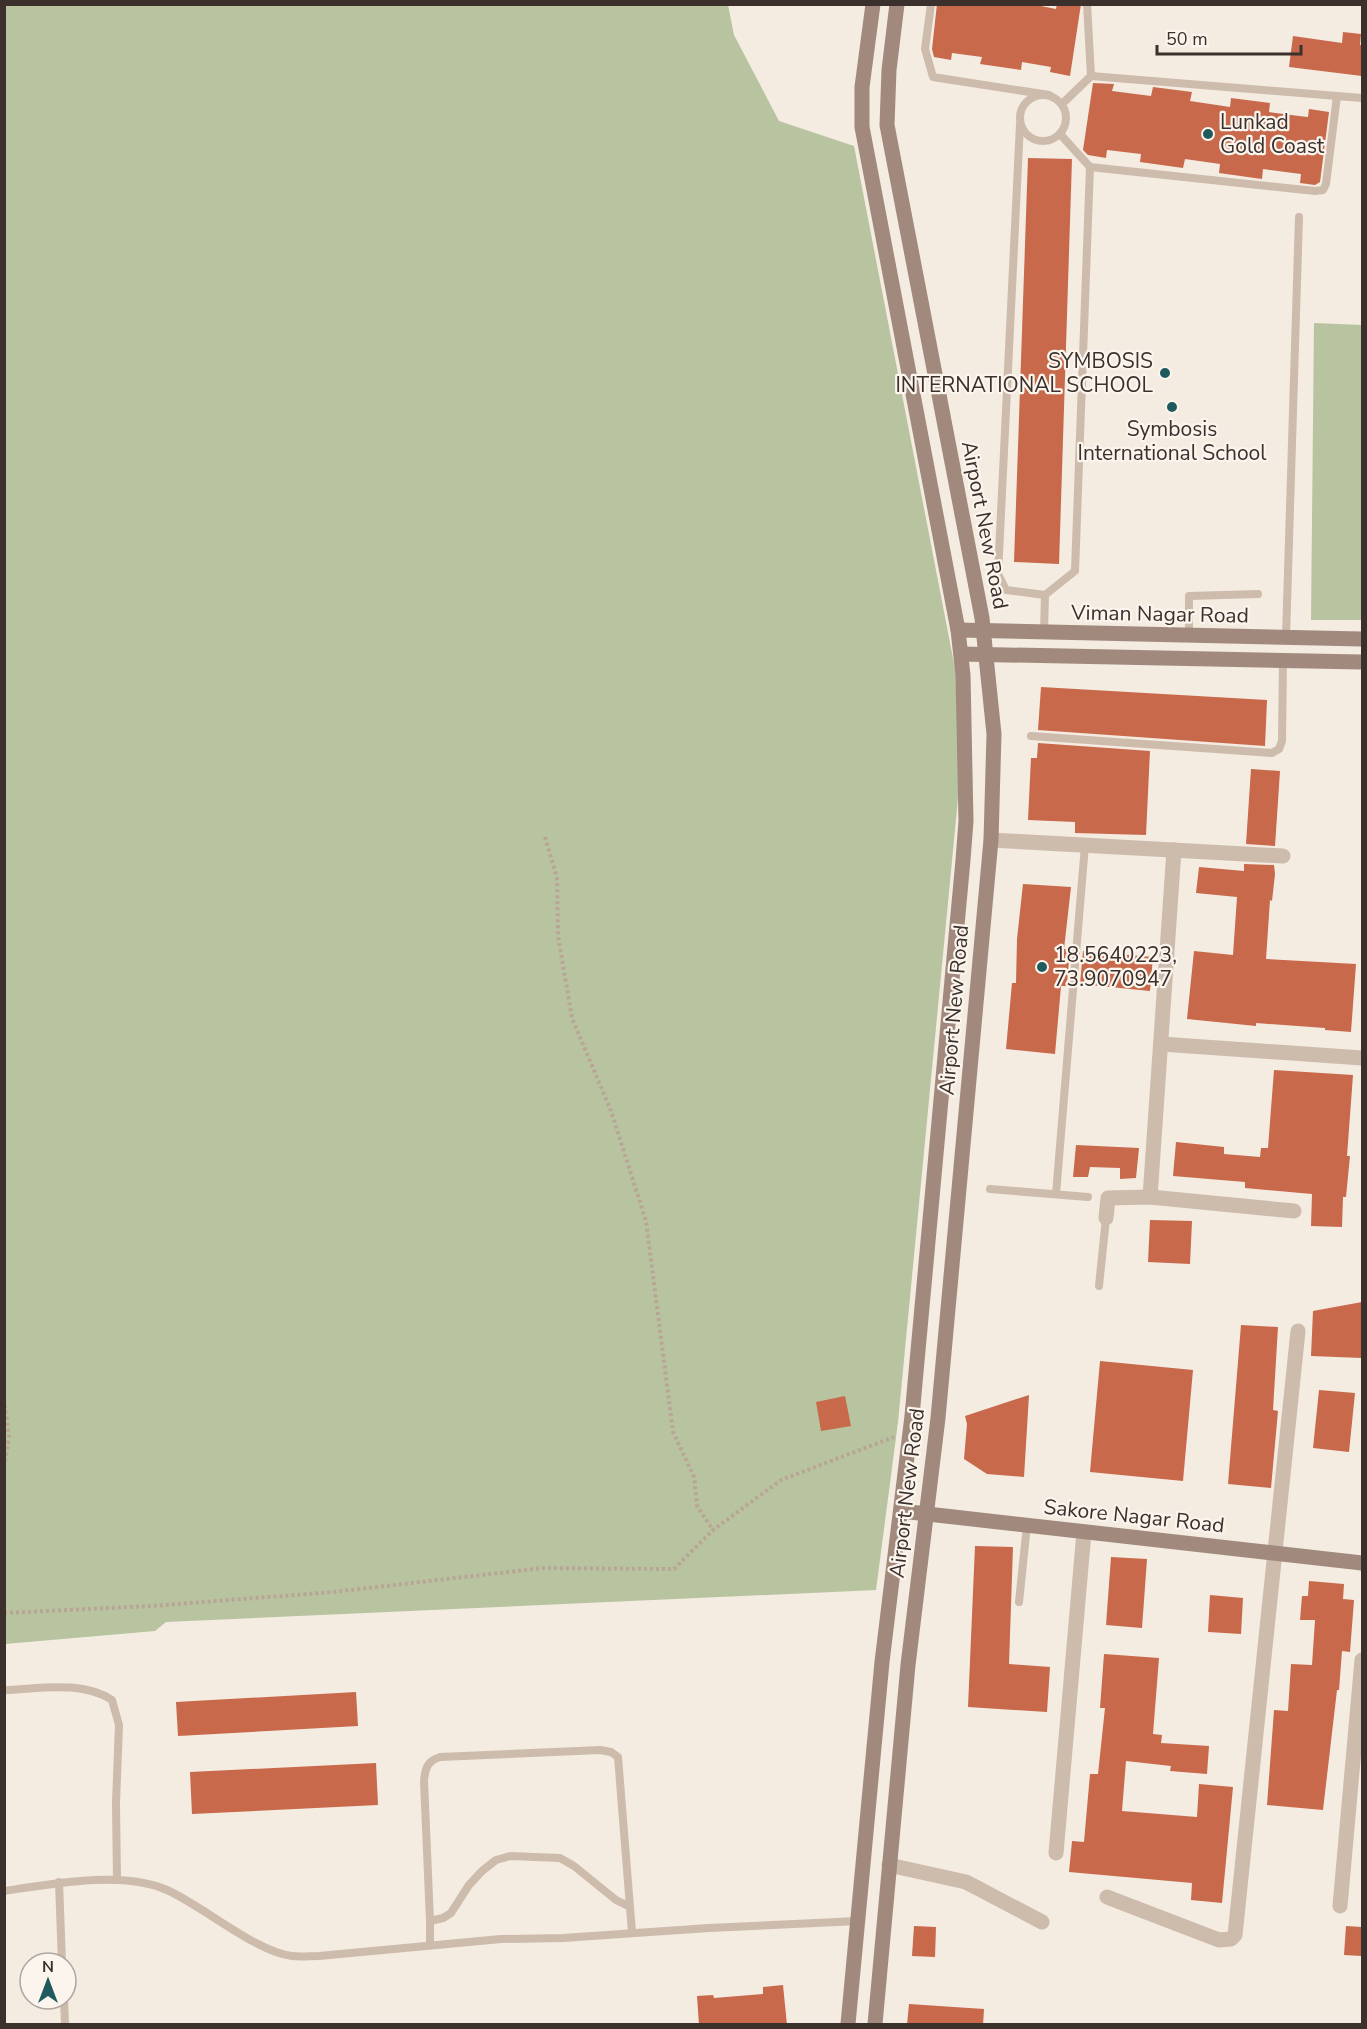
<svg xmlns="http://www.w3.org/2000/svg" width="1367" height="2029" viewBox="0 0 1367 2029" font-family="'Nunito Sans',sans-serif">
<rect width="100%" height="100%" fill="#f4ebe1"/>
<g fill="#b8c4a0">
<polygon points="5,5 728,5 734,35 779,121 854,146 957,679 959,788 898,1422 876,1590 166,1622 155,1631 5,1644"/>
<polygon points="1314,323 1362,325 1362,620 1311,620"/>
</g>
<g fill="#c8694b">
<polygon points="937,4 1031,4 1056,9 1057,4 1081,4 1070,76 1050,72 1051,67 1022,62 1021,70 980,64 982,57 952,53 951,60 934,57 932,49"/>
<polygon points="1343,32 1361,34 1360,45 1362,45 1362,76 1289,67 1293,36 1342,43"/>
<polygon points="1093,83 1114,84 1112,91 1151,96 1153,87 1192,92 1190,101 1230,107 1231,98 1270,103 1269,112 1299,116 1308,117 1309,109 1329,112 1320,182 1315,185 1300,183 1301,174 1263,169 1262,179 1219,173 1220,164 1185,159 1183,168 1140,162 1141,154 1107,150 1106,158 1088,155 1083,150"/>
<polygon points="1028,158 1072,159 1059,564 1014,562"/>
<polygon points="1041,687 1267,700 1265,746 1038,730"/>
<polygon points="1038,743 1150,751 1146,835 1075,833 1075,822 1028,820 1031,758 1037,758"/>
<polygon points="1251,769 1280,771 1275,846 1246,844"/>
<polygon points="1244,864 1274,865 1275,874 1272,901 1270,900 1266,959 1356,964 1351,1032 1325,1030 1325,1028 1256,1023 1256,1026 1187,1019 1194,951 1233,955 1237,897 1196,893 1199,867 1244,871"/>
<polygon points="1023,884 1071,887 1064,949 1070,950 1067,983 1066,986 1061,986 1055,1054 1006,1049 1012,983 1016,983 1017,939"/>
<polygon points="1083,951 1153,957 1150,991 1080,984"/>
<polygon points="1274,1070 1353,1075 1347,1156 1350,1156 1346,1197 1343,1197 1342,1227 1311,1226 1312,1194 1245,1188 1245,1182 1173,1176 1176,1142 1224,1147 1224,1154 1260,1157 1261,1148 1268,1148"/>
<polygon points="1076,1145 1139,1148 1136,1178 1120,1179 1120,1168 1090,1167 1088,1177 1073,1177"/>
<polygon points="1150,1220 1192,1221 1190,1264 1148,1262"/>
<polygon points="1362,1302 1362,1358 1311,1356 1313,1311"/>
<polygon points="1241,1325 1278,1327 1273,1410 1278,1411 1271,1488 1228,1484"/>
<polygon points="1100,1361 1193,1370 1183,1481 1090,1472"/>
<polygon points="1319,1390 1355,1393 1349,1452 1313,1448"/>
<polygon points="1029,1395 1024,1477 987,1474 964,1459 967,1424 965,1416"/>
<polygon points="845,1396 851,1426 821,1431 816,1402"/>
<polygon points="975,1546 1013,1547 1009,1664 1050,1667 1047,1712 968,1707"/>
<polygon points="1111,1557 1147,1559 1142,1628 1106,1625"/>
<polygon points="1309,1581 1344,1584 1343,1599 1354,1600 1350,1652 1342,1651 1339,1690 1337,1690 1323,1810 1267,1805 1274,1710 1288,1711 1291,1664 1312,1665 1315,1620 1300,1620 1302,1596 1308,1596"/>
<polygon points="1210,1595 1243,1598 1241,1634 1208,1632"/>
<polygon points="1104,1654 1159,1658 1153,1734 1162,1735 1161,1743 1209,1746 1207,1774 1170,1771 1171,1766 1126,1761 1122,1811 1197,1817 1199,1784 1233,1787 1222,1903 1191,1900 1192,1883 1069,1872 1072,1841 1084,1842 1090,1774 1098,1774 1105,1708 1100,1708"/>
<polygon points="356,1692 358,1726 178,1736 176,1702"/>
<polygon points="376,1763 378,1805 192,1814 190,1772"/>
<polygon points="914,1926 936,1927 935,1957 912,1956"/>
<polygon points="1346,1926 1362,1927 1362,1956 1344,1955"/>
<polygon points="783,1985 787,2025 699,2025 697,1996 713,1995 714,1998 763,1994 763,1987"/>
<polygon points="909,2004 984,2009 983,2025 907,2025"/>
</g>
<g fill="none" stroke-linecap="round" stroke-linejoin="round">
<g stroke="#b9a596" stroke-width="4" stroke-dasharray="3 3" stroke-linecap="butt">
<polyline points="545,837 557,878 558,936 572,1018 611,1111 646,1221 673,1432 694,1477 697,1506 713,1530"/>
<polyline points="4,1399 9,1437 4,1467"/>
<polyline points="4,1613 152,1606 333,1592 543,1568 674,1569 713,1530 781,1480 894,1437"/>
</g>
<g stroke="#cdbbac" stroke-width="8">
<polyline points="931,4 925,49 933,77 1049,95"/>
<polyline points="1087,4 1091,76"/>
<circle cx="1043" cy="118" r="23"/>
<polyline points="1062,104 1091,76 1337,96"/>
<polyline points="1020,124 998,574 1006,590 1045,595"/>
<polyline points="1060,134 1090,167"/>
<polyline points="1044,632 1045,595 1075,571 1090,167 1315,191 1323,190 1326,184 1337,96 1362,98"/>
<polyline points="1189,635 1189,596 1258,594"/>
<polyline points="1286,637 1299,217"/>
<polyline points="1031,736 1272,753 1279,749 1282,741 1283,660"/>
<polyline points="990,1189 1088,1197"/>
<polyline points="1056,1194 1085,845"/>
<polyline points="1099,1286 1106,1218"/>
<polyline points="1019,1602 1027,1525"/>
<path d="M4,1690c35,-1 77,-10 108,10l7,25 -3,78 1,77"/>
<polyline points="59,1882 62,1963"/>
<path d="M4,1891c47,-7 119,-21 163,-1 36,16 89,62 125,66 8,1 18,0 27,0l182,-17 62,-1 146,-10 149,-7"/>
<polyline points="430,1921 443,1918 451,1913 469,1885 482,1871 496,1860 510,1856 560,1858 574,1866 616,1900 630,1907"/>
<path d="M430,1945v-24l-6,-140c1,-12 3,-20 16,-24l160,-7 11,2 7,5 14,175"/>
<polyline points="64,1999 65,2024"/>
</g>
<g stroke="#cdbbac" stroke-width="15">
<polyline points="991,840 1283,856"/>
<polyline points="1161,1044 1362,1058"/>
<polyline points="1150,1197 1174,850"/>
<polyline points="1106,1218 1108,1198 1150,1197 1294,1211"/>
<polyline points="1056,1853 1084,1532"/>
<polyline points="889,1865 966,1882 1042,1922"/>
<polyline points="1107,1897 1219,1940 1231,1939 1235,1935 1298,1331"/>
<polyline points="1340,1906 1362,1660"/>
</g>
<g stroke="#a18a7d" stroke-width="15">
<polyline points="958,630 1362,639"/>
<polyline points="961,654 1362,662"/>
<polyline points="901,1511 1362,1563"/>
<polyline points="848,2024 882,1662 912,1416 963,860 966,821 963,675 958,630 862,127 862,87 873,4"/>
<polyline points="875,2024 908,1665 938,1418 991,840 994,734 982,618 887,125 889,70 897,4"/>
</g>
</g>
<g fill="#1f5a5e" stroke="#fbf5ee" stroke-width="2">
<circle cx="1208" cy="134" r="6"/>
<circle cx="1165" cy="373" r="6"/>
<circle cx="1172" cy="407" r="6"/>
<circle cx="1042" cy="967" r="6"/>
</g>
<g text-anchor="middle" stroke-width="4.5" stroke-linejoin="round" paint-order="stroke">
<g font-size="21" fill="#3b302b" stroke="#fbf5ee" text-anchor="start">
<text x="1220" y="129">Lunkad<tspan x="1220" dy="24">Gold Coast</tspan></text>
<text x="1153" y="368" text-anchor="end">SYMBOSIS<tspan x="1153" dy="24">INTERNATIONAL SCHOOL</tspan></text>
<text x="1172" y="436" text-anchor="middle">Symbosis<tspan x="1172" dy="24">International School</tspan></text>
<text x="1054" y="962">18.5640223,<tspan x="1054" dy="24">73.9070947</tspan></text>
</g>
<g font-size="21" fill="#3b302b" stroke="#fbf5ee">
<text transform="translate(985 525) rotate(79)" y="7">Airport New Road</text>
<text transform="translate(1160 614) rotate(1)" y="7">Viman Nagar Road</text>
<text transform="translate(954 1010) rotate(-85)" y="7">Airport New Road</text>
<text transform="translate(907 1493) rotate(-83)" y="7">Airport New Road</text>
<text transform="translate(1134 1516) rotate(6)" y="7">Sakore Nagar Road</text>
</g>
</g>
<rect width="1367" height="2029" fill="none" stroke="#3b302b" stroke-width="12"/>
<g transform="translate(48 1981)"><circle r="28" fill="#fbf5ee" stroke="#aea6a0" stroke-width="1.5"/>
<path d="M0-4.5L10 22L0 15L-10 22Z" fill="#1f5a5e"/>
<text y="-9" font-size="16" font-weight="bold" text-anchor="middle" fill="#3b302b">N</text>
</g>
<path d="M1157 45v9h144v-9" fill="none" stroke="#3b302b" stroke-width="3"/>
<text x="1166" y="45" font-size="18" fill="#3b302b" stroke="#fbf5ee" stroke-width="4.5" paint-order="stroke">50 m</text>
</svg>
